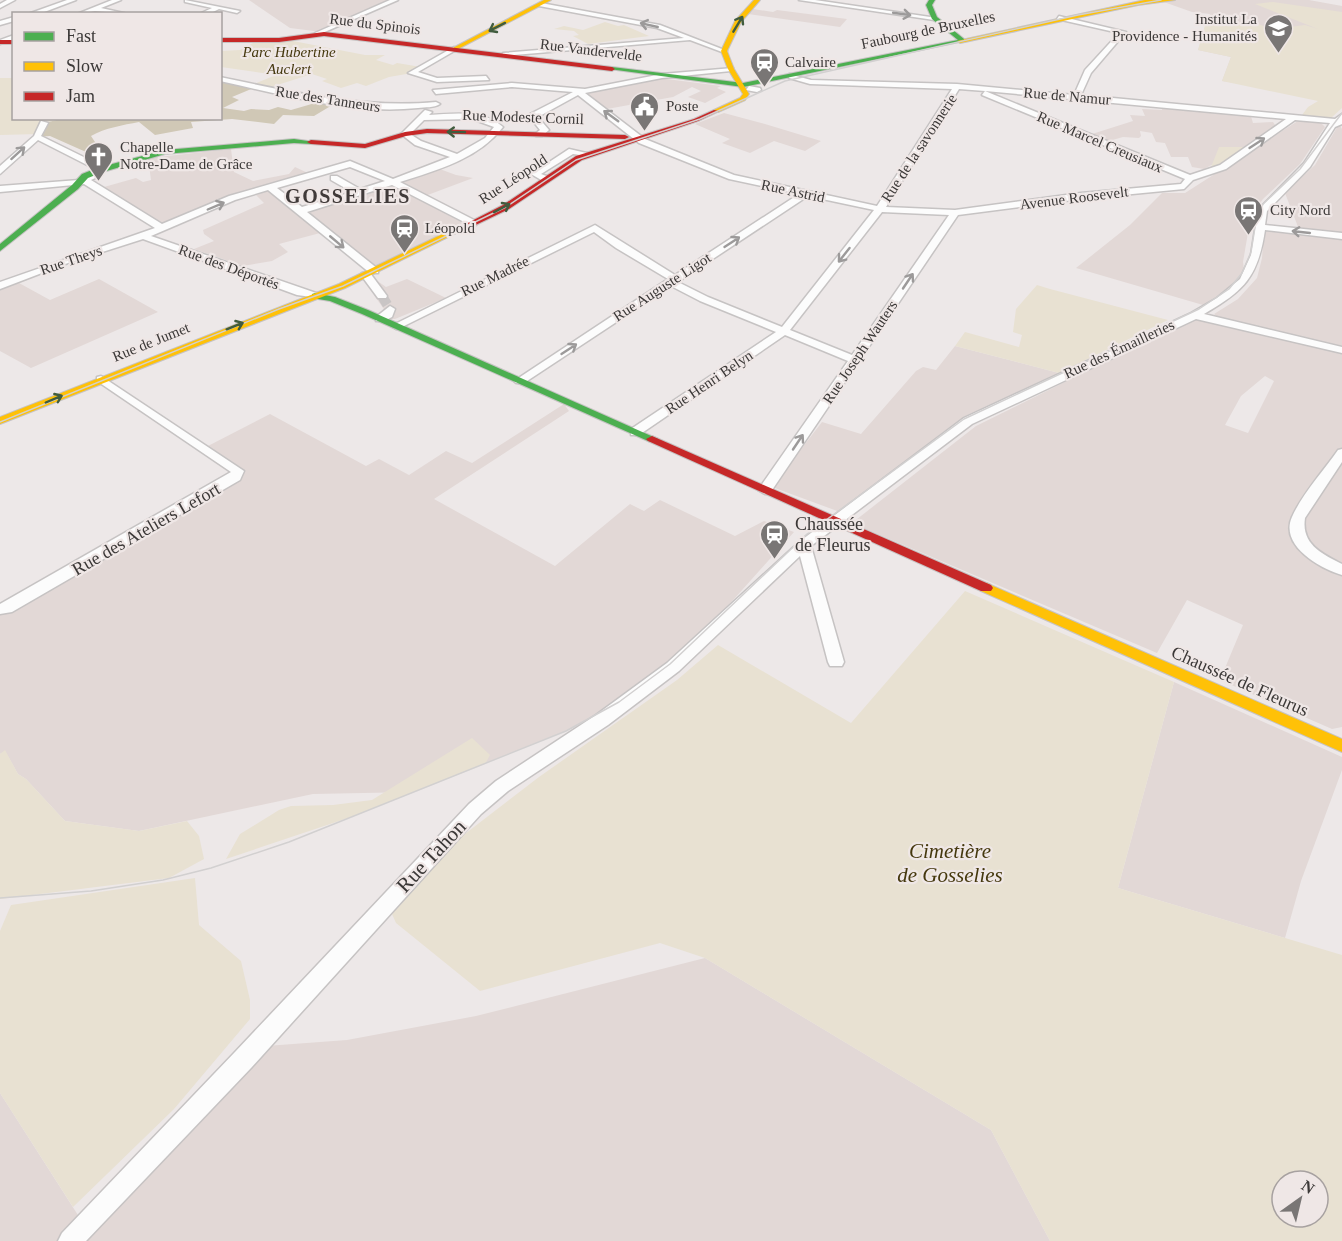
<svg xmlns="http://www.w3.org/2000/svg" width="1342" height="1241" viewBox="0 0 1342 1241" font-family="Georgia,serif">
<rect width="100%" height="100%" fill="#ede8e8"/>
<g fill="#e2d8d6" fill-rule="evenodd">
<polygon points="249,0 389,0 322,32 290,28"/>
<polygon points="1174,0 1309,0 1342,6 1342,88 1249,85 1222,81 1231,57 1198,50 1210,14 1192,12 1161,1"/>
<polygon points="753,9 773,12 777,10 847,19 840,27 748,14"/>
<polygon points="659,78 721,86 717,88 726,92 705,103 688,97 701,91 692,87 673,97 607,109 585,93"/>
<polygon points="1161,106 1250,113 1253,123 1273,122 1275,125 1283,127 1204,169 1192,167 1188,157 1171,157 1165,143 1156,142 1152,133 1140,131 1141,136 1139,138 1123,137 1109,141 1092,134 1133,121 1130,115 1145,116 1142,109 1162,110"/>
<polygon points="724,113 765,124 821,141 805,151 774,141 750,153 722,143 730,139 695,124"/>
<polygon points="1301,119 1320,122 1325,127 1300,164 1263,199 1251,215 1243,262 1245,277 1210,307 1076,268 1130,225 1162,193 1185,193"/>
<polygon points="1339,124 1342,129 1342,236 1300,232 1285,193 1315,165"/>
<polygon points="231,149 234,172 253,181 289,174 295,167 310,174 263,187 161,227 104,187 136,178 143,182 151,180 149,165 140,159"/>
<polygon points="437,168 456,175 473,178 425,196 394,181"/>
<polygon points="387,182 467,222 376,267 348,248 303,210"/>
<polygon points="268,191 301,213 320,233 279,244 288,252 272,261 243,266 194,249 214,241 204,234 203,230 264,203 256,195"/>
<path d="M1264,231l78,7v489l-10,2 -112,-49 23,-55 -56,-25 -30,53 -305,-130 124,-97 220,-109 23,1 -5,-4 24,-15 19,-21 5,-20zM1265,376l9,5 -26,52 -23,-8 16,-29z"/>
<polygon points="99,279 158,312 31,368 0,351 0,290 19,283 50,300"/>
<polygon points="407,279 446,298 395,319 380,319 388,315 374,295 376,280 386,287"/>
<polygon points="955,346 1059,373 942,436 840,512 772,487 822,422 861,434 916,371 923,367 936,370"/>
<polygon points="564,404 569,411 434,499 555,566 630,504 644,511 660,500 735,536 764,521 794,532 675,665 573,728 414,792 313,794 139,831 65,821 26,779 18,774 5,751 0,754 0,603 22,600 238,479 242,469 206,447 270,414 366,466 379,459 409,475 446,451 472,463"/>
<polygon points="1174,682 1342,757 1342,770 1301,881 1285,938 1118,888"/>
<polygon points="705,958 991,1130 1050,1241 0,1241 0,1093 83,1223 266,1046 347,1040 476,1016"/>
</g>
<g fill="#e8e1d2" fill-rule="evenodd">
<polygon points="1273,2 1342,12 1342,108 1331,118 1302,115 1308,107 1318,101 1222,81 1231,57 1198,50 1207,18 1217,18 1234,25 1253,22 1285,34 1292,32 1282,28 1305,25 1318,29 1255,4"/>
<polygon points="605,22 618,26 624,25 649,36 588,44 573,36 579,35 574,31 554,29 564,26 583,30"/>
<polygon points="288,40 365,55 385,55 376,60 393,65 397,63 421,67 412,73 389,77 366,86 357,83 341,88 322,81 327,79 312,74 271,87 254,84 276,75 221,67 221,51 240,50 255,42"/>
<polygon points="0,78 13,78 14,118 59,119 44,123 39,134 0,135"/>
<polygon points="1219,147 1249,147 1214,169 1207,168 1211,167"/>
<polygon points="1037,285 1050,289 1168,320 1059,373 955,346 965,332 1019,347 1022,335 1013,332 1016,309"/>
<path d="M965,591l209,91 -56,206 224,67v286h-292l-59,-111 -286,-172 -45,-15 -180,48 -84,-68 -4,-9 56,-67 91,-70 138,-97 41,-35 133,78zM1282,1181h36v36h-36z"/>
<polygon points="472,738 490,755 485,764 354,816 226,859 240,834 279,810 291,806 333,805 372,800"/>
<polygon points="5,750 18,774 26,779 65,821 139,831 187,821 199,836 204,859 169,878 0,899 0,754"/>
<polygon points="195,878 199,925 241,961 250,1000 250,1019 174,1109 73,1207 0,1093 0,931 11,905"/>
</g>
<path fill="#d0c8b6" d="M221,79l35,8 -24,10 7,3 -16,8 21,3 7,-2 18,1 9,-3 13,3 31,-9 12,3 -20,12 -31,-1 -9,9 -42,-5 -41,3 2,6 -38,7 -16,-13c-16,3 -34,6 -48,14l4,6v14l-45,-20 -13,1 7,-14 17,-4 159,-1z"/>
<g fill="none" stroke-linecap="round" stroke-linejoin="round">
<polyline stroke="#c9c5c5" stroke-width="10" stroke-dasharray="10 5" stroke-linecap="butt" points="382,296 390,309"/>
<defs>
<g id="street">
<polygon points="7,0 15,0 0,8 0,4"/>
<polygon points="67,0 76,0 39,14 28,14"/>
<polygon points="112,0 121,0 101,8 128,14 95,11 77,14"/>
<polygon points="185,0 240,11 237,13 219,9 209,14 199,14 212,8 185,2"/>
<polygon points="390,0 398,0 320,34 315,33"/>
<polygon points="799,0 815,0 937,18 934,20"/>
<polygon points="541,3 660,25 727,51 722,52 690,40 501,56 503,53 684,38 657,28 539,6"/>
<path d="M1059,16l67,16 -35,41 -10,22 254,24 7,-5v10l-7,3 -25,40 -43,44 -2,14 77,8v6l-77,-9c-7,47 -21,61 -61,84l138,33v6l-146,-34 -224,105 -161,122 33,116 -2,4h-12l-2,-4 -28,-106 -121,115 -71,54 -100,66 -27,23 -230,254 -165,173h-28l4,-8 173,-181 234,-248 27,-23 100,-66 71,-52 132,-121 165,-124 227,-105 26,-15 23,-19 11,-24 7,-45 46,-47 26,-40 -35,-3 -69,49 -33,11 -9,9 -103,10 -123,16 -188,278 -5,1 -7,-4 90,-129 -63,-26 -146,100h-8v-6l145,-97 -76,-31 -29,-15 -147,97h-8l-2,-2 154,-102 -52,-31 -22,-16 -194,96 -4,1 -5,-3 204,-101 80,50 124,-81 -70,-15 -90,-36 -61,-48 -40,22 11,13 -7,6h-6l-1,-2 5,-4 -11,-14 1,-2 43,-22 -61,-5 -76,7 -3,-4 79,-7 73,6 77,-15 71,-6 -2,3 -69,7 -77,15 60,46 89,36 143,31 75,-117 -142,-5 -21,-6v-4l22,6 146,4 117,11 11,-25 34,-37 -62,-14zM959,89l26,2 -3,4 203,84 -4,5 -100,9 -126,17 -69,-3zM985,91l301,28 -66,46 -30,10zM808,196l66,14 -92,117 -74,-30 -30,-15zM882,212l67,3 -97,140 -62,-25z"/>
<polygon points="14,17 14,21 0,25 0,21"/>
<polygon points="14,35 14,39 0,44 0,40"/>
<polygon points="454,47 456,50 418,72 437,78 486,76 489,80 437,82 408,73"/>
<path d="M220,77c72,15 142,32 216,25l4,2c-6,4 -15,3 -22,4 -67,7 -133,-13 -198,-27z"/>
<polygon points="749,86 760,88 761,90 757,92 746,90"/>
<path d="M425,110l7,2 -3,3c24,-1 54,-6 74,12 -25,32 -65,43 -103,55l76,39v4h-6l-78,-40 -85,27 71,57v4h-8l-102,-83 -33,10 -84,36 168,58v4l-22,-3 -154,-56 -75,24 -68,26v-7l155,-54 -71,-44 -84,8v-6l79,-6 16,-8v-3l-57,-29 -38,34v-8l34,-30 7,-15 7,2 -7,13 61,30v9l-11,5 71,44 67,-28 121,-35 43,18 57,-22 -35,-12 -14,-11zM472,119l22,8 -9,11 -28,16 -36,-13 -11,-7 14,-14zM350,167l35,14 -25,8 -23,-13h-6v4l21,12 -50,15 -25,-19z"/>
<polygon points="569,149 591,154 587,156 573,154 541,174 549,177 549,181 543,181 531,174"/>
<polygon points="362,273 370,273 387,296 386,298 378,298 361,275"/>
<polygon points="390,306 395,309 392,317 384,321 376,321 376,317"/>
<polygon points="101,376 244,471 240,480 12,612 0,614 0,604 231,472 97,381 97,377"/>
<path d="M1342,449v13l-37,56c-4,26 17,36 37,46v11c-22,-6 -63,-30 -50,-58 9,-21 32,-47 46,-67z"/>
</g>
<g id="fast">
<polygon points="929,0 935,0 932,5 937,17 964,39 964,41 743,87 609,69 612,67 743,83 958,40 932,19 926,5"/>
<polygon points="294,139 315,142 311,144 294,143 165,154 103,172 88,178 78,189 0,251 0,244 72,185 82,174 97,168 165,150"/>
<polygon points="315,293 335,297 368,310 658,439 652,442 648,441 362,314 330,301 312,298 312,294"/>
</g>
<g id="slow">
<polygon points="544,0 551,0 456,50 451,49"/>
<polygon points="754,0 760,0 741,22 727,51 734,69 749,94 745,100 718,112 714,112 714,110 740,98 743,94 728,69 721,51 735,21"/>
<polygon points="1145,0 1175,0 1138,5 960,43 957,41"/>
<polygon points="455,228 462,230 345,288 0,424 0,417 339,284"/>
<polygon points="986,583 1342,739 1342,752 981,591 979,588 981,585"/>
</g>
<g id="jam">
<polygon points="324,32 612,67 615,69 612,71 324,36 279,42 220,42 220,38 279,38"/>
<rect x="0" y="40" width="14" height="4"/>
<polygon points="714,110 719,111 698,121 582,160 509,209 461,232 454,230 503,205 576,156 694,119"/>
<polygon points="427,129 625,135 629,137 625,139 427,133 406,136 365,148 311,144 307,142 311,140 365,144 405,132"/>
<polygon points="652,436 991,585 993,588 991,591 981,591 648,441 646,439"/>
</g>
</defs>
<use href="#street" stroke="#c6c3c3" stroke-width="3"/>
<use href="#fast" stroke="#c6c3c3" stroke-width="2"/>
<use href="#slow" stroke="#c6c3c3" stroke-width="2"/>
<use href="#jam" stroke="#c6c3c3" stroke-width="2"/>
<use href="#street" fill="#fcfcfc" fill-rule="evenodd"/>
<use href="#fast" fill="#4caf50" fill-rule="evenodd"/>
<use href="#slow" fill="#ffc107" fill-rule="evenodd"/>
<use href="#jam" fill="#c62828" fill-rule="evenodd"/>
<g stroke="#d2d0d0" stroke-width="1.5">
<polyline points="0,422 279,309 343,286 506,207 576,160 700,119 785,81 1078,15 1161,0"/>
<polyline points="0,898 91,891 163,880 211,868 289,842 566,731 619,702 670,664 807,534 964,419 1199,309 1229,289 1242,273 1251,252 1256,221 1263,204 1300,169 1342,113"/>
</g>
</g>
<defs><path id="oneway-shaft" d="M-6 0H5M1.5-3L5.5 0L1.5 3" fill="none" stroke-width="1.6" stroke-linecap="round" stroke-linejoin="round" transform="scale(1.5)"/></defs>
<g stroke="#9c9a9a">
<use href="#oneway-shaft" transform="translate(902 14) rotate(8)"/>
<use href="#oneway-shaft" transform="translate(649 25) rotate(-167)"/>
<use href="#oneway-shaft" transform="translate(611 116) rotate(-144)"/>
<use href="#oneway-shaft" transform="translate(1257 143) rotate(-33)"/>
<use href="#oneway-shaft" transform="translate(18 153) rotate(-42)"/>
<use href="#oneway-shaft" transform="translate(216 206) rotate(-23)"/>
<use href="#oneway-shaft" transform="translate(1301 232) rotate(-174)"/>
<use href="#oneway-shaft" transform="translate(337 242) rotate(40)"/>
<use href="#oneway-shaft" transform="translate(732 242) rotate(-33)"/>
<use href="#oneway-shaft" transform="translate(844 255) rotate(128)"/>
<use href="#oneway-shaft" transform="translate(908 281) rotate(-56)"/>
<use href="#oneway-shaft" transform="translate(569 349) rotate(-33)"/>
<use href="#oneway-shaft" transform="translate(798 442) rotate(-56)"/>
</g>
<g stroke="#405c3e">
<use href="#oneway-shaft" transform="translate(738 24) rotate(-59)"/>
<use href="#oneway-shaft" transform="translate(497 27) rotate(153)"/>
<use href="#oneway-shaft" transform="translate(456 132) rotate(-179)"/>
<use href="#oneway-shaft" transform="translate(502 208) rotate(-28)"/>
<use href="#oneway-shaft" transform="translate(235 326) rotate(-22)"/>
<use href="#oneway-shaft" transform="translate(54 399) rotate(-23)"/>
</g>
<defs>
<symbol id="school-pin" viewBox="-11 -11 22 30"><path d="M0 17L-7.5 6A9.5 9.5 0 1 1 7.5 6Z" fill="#797675" stroke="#efe7e6"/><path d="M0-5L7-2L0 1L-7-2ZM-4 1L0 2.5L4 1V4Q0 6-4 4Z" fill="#fff"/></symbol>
<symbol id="station-pin" viewBox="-11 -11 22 30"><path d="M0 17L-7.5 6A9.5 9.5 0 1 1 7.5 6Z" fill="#797675" stroke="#efe7e6"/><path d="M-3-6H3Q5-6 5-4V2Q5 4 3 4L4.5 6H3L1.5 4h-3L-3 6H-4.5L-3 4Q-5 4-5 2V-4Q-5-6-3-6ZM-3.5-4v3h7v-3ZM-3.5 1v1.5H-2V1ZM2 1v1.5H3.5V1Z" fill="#fff"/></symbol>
<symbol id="civic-pin" viewBox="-11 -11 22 30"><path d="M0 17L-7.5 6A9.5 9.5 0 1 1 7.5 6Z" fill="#797675" stroke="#efe7e6"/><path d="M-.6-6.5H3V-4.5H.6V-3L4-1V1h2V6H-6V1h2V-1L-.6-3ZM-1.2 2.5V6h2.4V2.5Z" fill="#fff"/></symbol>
<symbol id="church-pin" viewBox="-11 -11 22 30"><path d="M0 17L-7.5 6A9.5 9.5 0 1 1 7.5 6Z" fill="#797675" stroke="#efe7e6"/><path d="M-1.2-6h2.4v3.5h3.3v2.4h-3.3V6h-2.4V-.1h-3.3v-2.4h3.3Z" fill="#fff"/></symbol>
</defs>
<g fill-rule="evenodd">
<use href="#school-pin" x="1262" y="12" width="33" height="45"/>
<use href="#station-pin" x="748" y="46" width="33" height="45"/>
<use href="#civic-pin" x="628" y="90" width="33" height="45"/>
<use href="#church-pin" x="82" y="140" width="33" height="45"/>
<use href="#station-pin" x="1232" y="194" width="33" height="45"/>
<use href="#station-pin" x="388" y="212" width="33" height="45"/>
<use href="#station-pin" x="758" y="518" width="33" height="45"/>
</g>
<g text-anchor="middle" stroke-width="4.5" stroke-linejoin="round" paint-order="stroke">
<g font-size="15" fill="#3b3837" stroke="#efe7e6" text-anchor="start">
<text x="1257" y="24" text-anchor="end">Institut La<tspan x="1257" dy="17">Providence - Humanités</tspan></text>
<text x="785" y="67">Calvaire</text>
<text x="666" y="111">Poste</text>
<text x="120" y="152">Chapelle<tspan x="120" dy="17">Notre-Dame de Grâce</tspan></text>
<text x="1270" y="215">City Nord</text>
<text x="425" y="233">Léopold</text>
</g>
<g font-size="15" fill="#3b3837" stroke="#efe7e6">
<text transform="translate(375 24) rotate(7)" y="5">Rue du Spinois</text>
<text transform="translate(928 30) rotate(-12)" y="5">Faubourg de Bruxelles</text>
<text transform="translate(591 50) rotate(7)" y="5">Rue Vandervelde</text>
<text transform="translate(1067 96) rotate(5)" y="5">Rue de Namur</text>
<text transform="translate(328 99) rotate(9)" y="5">Rue des Tanneurs</text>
<text transform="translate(523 117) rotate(2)" y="5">Rue Modeste Cornil</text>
<text transform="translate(1100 142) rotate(23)" y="5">Rue Marcel Creusiaux</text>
<text transform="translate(919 148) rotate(-57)" y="5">Rue de la savonnerie</text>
<text transform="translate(513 179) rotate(-33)" y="5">Rue Léopold</text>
<text transform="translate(793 191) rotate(12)" y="5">Rue Astrid</text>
<text transform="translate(1074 198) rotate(-7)" y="5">Avenue Roosevelt</text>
<text transform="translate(71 260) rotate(-19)" y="5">Rue Theys</text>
<text transform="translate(229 267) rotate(20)" y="5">Rue des Déportés</text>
<text transform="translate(495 276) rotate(-26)" y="5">Rue Madrée</text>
<text transform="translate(662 287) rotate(-33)" y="5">Rue Auguste Ligot</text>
<text transform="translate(151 342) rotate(-22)" y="5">Rue de Jumet</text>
<text transform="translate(1119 349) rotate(-25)" y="5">Rue des Émailleries</text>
<text transform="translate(860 352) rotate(-56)" y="5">Rue Joseph Wauters</text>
<text transform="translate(709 382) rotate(-34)" y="5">Rue Henri Belyn</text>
</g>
<g font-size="15" font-style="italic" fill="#45380e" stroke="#efe7e6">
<text x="289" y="57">Parc Hubertine<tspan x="289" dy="17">Auclert</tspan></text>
</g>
<g font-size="18" fill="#3b3837" stroke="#efe7e6" text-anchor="start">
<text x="795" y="530">Chaussée<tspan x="795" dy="21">de Fleurus</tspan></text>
</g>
<g font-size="18" fill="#3b3837" stroke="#efe7e6">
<text transform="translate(146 529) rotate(-30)" y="6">Rue des Ateliers Lefort</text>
<text transform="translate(1240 681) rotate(24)" y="6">Chaussée de Fleurus</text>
</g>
<g font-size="20" font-weight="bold" letter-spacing="1.5" fill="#403a39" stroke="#efe7e6">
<text x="348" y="203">GOSSELIES</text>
</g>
<g font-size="21" font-style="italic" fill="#45380e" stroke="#efe7e6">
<text x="950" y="858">Cimetière<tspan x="950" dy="24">de Gosselies</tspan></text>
</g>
<g font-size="21" fill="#3b3837" stroke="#efe7e6">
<text transform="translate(431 856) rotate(-47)" y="7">Rue Tahon</text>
</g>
</g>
<rect x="12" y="12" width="210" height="108" fill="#efe7e6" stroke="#a7a1a0" stroke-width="1.5"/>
<rect x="24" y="32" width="30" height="9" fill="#4caf50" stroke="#a7a1a0" stroke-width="1.5"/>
<text x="66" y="42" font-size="18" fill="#3b3837">Fast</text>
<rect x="24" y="62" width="30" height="9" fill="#ffc107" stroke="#a7a1a0" stroke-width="1.5"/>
<text x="66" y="72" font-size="18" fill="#3b3837">Slow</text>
<rect x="24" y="92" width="30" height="9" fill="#c62828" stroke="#a7a1a0" stroke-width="1.5"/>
<text x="66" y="102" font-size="18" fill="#3b3837">Jam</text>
<g transform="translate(1300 1199) rotate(34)"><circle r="28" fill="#efe7e6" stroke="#a7a1a0" stroke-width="1.5"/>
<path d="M0-4.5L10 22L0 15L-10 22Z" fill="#797675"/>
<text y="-9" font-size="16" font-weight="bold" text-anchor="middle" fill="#3b3837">N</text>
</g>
</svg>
